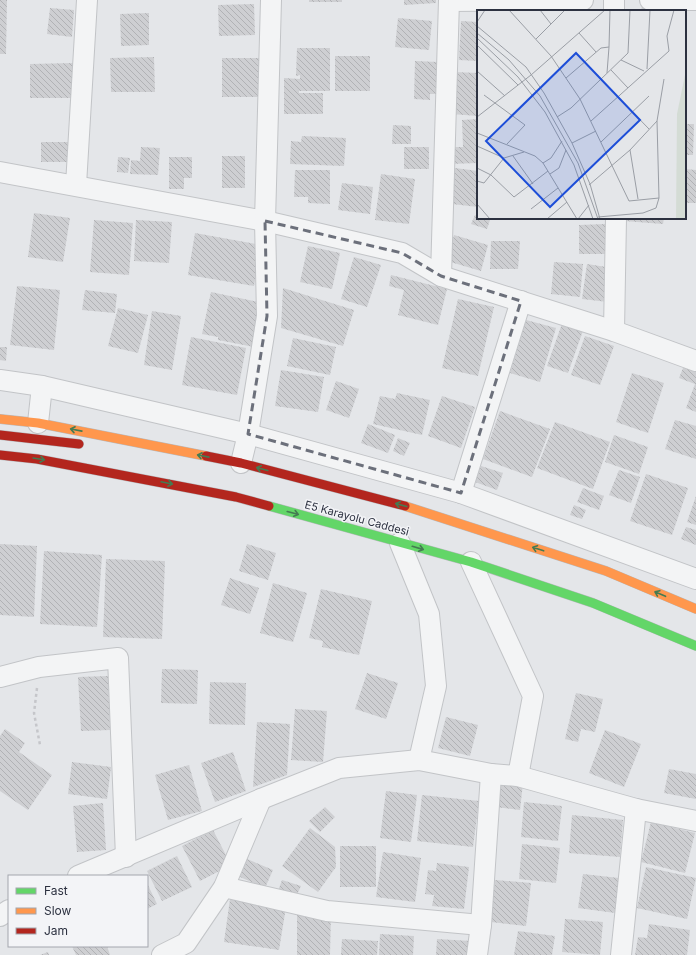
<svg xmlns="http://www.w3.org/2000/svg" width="696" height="955" viewBox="0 0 696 955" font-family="Inter,sans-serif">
<defs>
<pattern id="building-back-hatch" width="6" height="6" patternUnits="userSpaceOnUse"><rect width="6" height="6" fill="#cecfd2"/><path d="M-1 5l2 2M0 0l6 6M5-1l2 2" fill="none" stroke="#b1b2b5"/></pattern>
</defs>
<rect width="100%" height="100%" fill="#e4e6e9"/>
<g fill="url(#building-back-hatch)">
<polygon points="0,0 7,0 6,54 0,54"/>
<rect x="309" y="0" width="33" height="2"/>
<polygon points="404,0 436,0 436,3 404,5"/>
<polygon points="254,4 255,35 219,36 218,5"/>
<polygon points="642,6 674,7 674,11 641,11"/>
<polygon points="50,8 74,10 72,37 47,34"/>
<polygon points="149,13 149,45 121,46 120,14"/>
<polygon points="398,18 432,21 429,50 395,47"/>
<polygon points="461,21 478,22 478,61 459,60"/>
<polygon points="297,48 330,48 330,91 299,91 299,93 323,93 323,114 284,114 284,78 300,79 300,75 296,76"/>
<rect x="335" y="56" width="35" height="35"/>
<polygon points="154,57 155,92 111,92 110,58"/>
<rect x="222" y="58" width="39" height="39"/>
<polygon points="415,61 438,62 437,94 430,94 430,100 414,99"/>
<polygon points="74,63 74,98 30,98 30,64"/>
<polygon points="454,72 478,73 478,116 451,114"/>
<polygon points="478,119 478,163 450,164 449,147 463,147 462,120"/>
<polygon points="685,124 694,124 693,155 685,155"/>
<polygon points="393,125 411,126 411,144 392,144"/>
<polygon points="302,136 346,138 344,166 290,164 291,141 301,142"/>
<rect x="41" y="142" width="32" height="20"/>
<polygon points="141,147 160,148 158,175 130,174 131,160 140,161"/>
<rect x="404" y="147" width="25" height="22"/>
<rect x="222" y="156" width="23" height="32"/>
<polygon points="118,157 130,158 128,173 117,172"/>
<polygon points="169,157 192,157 192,178 184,178 184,189 169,189"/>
<polygon points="455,168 478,171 478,207 452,204"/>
<polygon points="685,169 696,170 696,203 685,203"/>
<polygon points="295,170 330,170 330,204 308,203 308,197 294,197"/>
<polygon points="381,174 415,179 409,224 375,220"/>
<polygon points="342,183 373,187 370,214 338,210"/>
<polygon points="34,213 70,218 63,262 28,257"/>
<polygon points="475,215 478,216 478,218 485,218 490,220 487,229 471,224"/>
<polygon points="624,218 664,218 663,224 624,221"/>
<polygon points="94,220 133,223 129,275 90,272"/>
<polygon points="136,220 172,222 169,263 134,261"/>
<polygon points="606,224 606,254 579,254 579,225"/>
<polygon points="195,233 261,245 254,286 188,275"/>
<polygon points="454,235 488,245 481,271 447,261"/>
<polygon points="491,241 520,241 518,269 490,269"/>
<polygon points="308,246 340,253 332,289 300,282"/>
<polygon points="354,257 381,265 367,307 341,299"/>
<polygon points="554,262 583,264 580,297 551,294"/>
<polygon points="587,264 613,268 608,302 582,299"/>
<polygon points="391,275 447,289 438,325 398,315 404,290 389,286"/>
<polygon points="17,286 60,290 54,350 10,345"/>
<polygon points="283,288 354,310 343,346 281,328"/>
<polygon points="85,290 117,294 115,313 82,310"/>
<polygon points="211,292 263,303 254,347 218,340 218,337 202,334"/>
<polygon points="458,299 494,307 478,376 442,368"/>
<polygon points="118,308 148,315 138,353 108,346"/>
<polygon points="152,311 181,316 172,370 144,365"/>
<polygon points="564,318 585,325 568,373 547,366"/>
<polygon points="526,320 556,328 540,382 510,373"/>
<polygon points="585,336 614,346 600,385 571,375"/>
<polygon points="191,337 246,348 237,395 182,385"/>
<polygon points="293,338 336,347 330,375 287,366"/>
<polygon points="0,347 7,347 6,361 0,360"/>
<polygon points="685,363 696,367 696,412 686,408 695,384 679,378"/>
<polygon points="281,370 324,377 318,412 275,406"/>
<polygon points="632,373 664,383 648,433 616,422"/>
<polygon points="336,381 359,389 349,418 326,410"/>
<polygon points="397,393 430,400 422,435 373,424 380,396 395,399"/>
<polygon points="442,396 475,407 461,448 428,436"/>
<polygon points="500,411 550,429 532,477 483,459"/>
<polygon points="675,420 696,426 696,459 665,449"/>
<polygon points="555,422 610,442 593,489 537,468"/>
<polygon points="368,424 395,435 388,453 361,443"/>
<polygon points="614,435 648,447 639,474 605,462"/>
<polygon points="398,438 410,443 404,456 393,451"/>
<polygon points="481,466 503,473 497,490 475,482"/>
<polygon points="619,470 640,477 631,503 609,495"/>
<polygon points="646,474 688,488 672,535 630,521"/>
<polygon points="583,488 604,496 599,510 577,502"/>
<polygon points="696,496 696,525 687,522"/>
<polygon points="574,505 586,510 582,519 570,515"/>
<polygon points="686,527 696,530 696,545 681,539"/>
<polygon points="0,544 37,546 34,617 0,615"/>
<polygon points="247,544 276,553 268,580 239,571"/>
<polygon points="44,551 102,555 97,627 40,624"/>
<polygon points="106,559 165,561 162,639 103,637"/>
<polygon points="230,578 259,588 250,614 221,605"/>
<polygon points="273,583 307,593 293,642 260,633"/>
<polygon points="321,589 372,601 359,655 322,647 323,641 309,638"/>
<polygon points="162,669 198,670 197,704 161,703"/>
<polygon points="367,673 398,683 386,719 355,709"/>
<polygon points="108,676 110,730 81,731 78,677"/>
<polygon points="210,682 246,683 245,725 209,724"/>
<polygon points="576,693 603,699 595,732 581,729 578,742 565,739"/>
<polygon points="295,709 327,711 323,762 291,760"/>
<polygon points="446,717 478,725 470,756 438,748"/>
<polygon points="257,722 290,724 287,775 253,787"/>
<polygon points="5,729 25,743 19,752 52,775 28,810 0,791 0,736"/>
<polygon points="605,730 641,744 624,787 589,773"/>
<polygon points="233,752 246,791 215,802 201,763"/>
<polygon points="72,762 111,767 107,799 68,794"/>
<polygon points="189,765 202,811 168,820 155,775"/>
<polygon points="669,769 696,774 696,799 664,793"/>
<polygon points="498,780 523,783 520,810 495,807"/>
<polygon points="386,791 417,795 411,842 380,838"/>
<polygon points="422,795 479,801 473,847 417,841"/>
<polygon points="524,802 562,806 558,841 521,837"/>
<polygon points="103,803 106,850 77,852 73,806"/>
<polygon points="325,807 335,817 320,832 309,821"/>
<polygon points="572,815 623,820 620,857 569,853"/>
<polygon points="651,822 695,833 685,873 641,862"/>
<polygon points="310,828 335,847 336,867 318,892 282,866"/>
<polygon points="213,830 231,865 200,881 182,846"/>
<polygon points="522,844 560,848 556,883 519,879"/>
<rect x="340" y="846" width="36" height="41"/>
<polygon points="383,852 421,858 415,902 376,897"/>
<polygon points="177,856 192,887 162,901 147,871"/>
<polygon points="247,859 273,870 265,888 240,877"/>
<polygon points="437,863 469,867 464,909 432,906 434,895 425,894 428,870 436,871"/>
<polygon points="646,867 696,878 687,919 637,908"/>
<polygon points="583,874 619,878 615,913 578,908"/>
<polygon points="282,880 301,886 296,897 278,891"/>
<polygon points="495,880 531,883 526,926 491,922"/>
<polygon points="147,883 157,904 147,909"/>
<polygon points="230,899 286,907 279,950 224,942"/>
<polygon points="297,913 331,913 330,955 297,955"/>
<polygon points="565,919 603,922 600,955 562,952"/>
<polygon points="649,924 690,930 687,955 635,955 638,937 647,938"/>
<polygon points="518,931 555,936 552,955 514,955"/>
<polygon points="380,934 414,936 413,955 379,955"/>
<polygon points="342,939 378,941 377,955 341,955"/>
<polygon points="437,939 471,941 471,955 436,955"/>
<polygon points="72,946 107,946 110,955 76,955"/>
<polygon points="48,952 49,955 40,955"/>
</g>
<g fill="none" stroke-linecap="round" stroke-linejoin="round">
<defs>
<g id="street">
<polyline points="614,0 614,11"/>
<polyline points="650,0 696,0"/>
<polyline points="449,1 583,0"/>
<polyline points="0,172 265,221 402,253 441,276 614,331 696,361"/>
<polyline points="76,185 87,0"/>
<polyline points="441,276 449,0"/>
<polyline points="614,331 616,218"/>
<polyline points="0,380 42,386 248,434 461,493 696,579"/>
<polyline points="38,423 42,386"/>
<polyline points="241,463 248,434 267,316 265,221 271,0"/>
<polyline points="461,493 521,301"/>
<polyline points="400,543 429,614 436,686 419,760"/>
<polyline points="471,562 533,696 518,776"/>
<polyline points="0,677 39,667 118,658 126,857"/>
<polyline points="78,876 261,799 339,768 419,760 491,774 518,776 636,809 696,821"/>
<polyline points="224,887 327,911 481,925"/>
<polyline points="0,916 9,910"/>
<polyline points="162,955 186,943 224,887 261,799"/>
<polyline points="477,955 481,925 491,774"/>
<polyline points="621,955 636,809"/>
</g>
<polyline id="fast" points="269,506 471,562 593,603 696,646"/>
<g id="slow">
<polyline points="0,419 38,423 206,456"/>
<polyline points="405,506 606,571 696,609"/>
</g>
<g id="jam">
<polyline points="0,435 79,444"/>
<polyline points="0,455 37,459 236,497 269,506"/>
<polyline points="206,456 241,463 405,506"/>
</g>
</defs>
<use href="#street" stroke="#c2c4c7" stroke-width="22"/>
<use href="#fast" stroke="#b7b9bd" stroke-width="10"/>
<use href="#slow" stroke="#b7b9bd" stroke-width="10"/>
<use href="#jam" stroke="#b7b9bd" stroke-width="10"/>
<polyline stroke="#c5c6ca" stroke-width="2.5" stroke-dasharray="3 3" stroke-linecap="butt" points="37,688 34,713 40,745"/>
<use href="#street" stroke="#f3f4f5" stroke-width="20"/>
<use href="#fast" stroke="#63d668" stroke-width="9"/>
<use href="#slow" stroke="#ff974d" stroke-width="9"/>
<use href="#jam" stroke="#b3261e" stroke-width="9"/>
</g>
<defs><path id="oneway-shaft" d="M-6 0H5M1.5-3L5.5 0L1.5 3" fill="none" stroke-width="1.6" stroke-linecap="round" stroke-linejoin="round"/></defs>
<g stroke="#457b52">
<use href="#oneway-shaft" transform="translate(76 430) rotate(-169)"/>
<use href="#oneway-shaft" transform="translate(203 456) rotate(-169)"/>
<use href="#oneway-shaft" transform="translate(39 459) rotate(9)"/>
<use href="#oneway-shaft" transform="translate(262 469) rotate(-165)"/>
<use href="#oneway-shaft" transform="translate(167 483) rotate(12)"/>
<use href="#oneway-shaft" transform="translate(401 505) rotate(-165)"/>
<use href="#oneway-shaft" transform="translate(293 513) rotate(15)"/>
<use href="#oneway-shaft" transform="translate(418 548) rotate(16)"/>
<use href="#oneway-shaft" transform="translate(538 549) rotate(-162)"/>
<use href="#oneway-shaft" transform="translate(660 594) rotate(-157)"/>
</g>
<path fill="none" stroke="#6c707b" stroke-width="3" stroke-dasharray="8 5" stroke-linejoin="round" d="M265,221l137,32 39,23 80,25 -60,192 -213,-59 19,-118z"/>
<g text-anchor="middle" stroke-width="3" stroke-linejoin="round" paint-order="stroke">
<g font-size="11" fill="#2c3140" stroke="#f3f4f7">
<text transform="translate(357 518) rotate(15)" y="4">E5 Karayolu Caddesi</text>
</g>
</g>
<g transform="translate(477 10)">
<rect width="209" height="209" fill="#e4e6e9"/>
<path d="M209,60v149h-10l1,-105z" fill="#d4dcd5"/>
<path fill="none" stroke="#9a9ea5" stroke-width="1" d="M32,0l42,46 29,43 49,102 30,-3M63,0l11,14M0,12l8,-12M0,16l49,41 18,26 28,50 18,41 10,35M0,23l32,27 31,36 38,67 20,56M102,23l17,19M0,28l41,39 27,35 29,53 19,54M59,29l29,-29M0,35l41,40M144,50l23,11M170,59l3,-59M134,60l17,18M0,61l28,25M130,63l2,-26M89,68l35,-30 8,-1 1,-37M7,85l41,30 -18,19M140,86l32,33M0,107l54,-42 74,-65M80,107l14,-9 57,-55 2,-43M114,111l78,-70 -2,-15 7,-26M0,123l58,23 8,7 34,56M124,132l48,-46M95,133l24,-12M0,136l27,12 20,-6M153,140l8,49M36,146l20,28M66,153l8,-5 11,-17M0,158l14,7 23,22 34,-26M73,164l9,-6 7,-18M0,171l7,2 20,-25M112,175l41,-35 27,-29M0,194l13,15M54,199l27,-21M121,207l45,-4 13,-5 3,-10 -2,-77 7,-42M70,209l20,-17M101,209l11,-14"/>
<path fill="#1d4ed8" fill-opacity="0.15" stroke="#1d4ed8" stroke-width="2" d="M99,43l64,67 -90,87 -64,-66z"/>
<rect width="209" height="209" fill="none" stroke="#2c3140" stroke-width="2"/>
</g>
<rect x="8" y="875" width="140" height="72" fill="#f3f4f7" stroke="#a3a6ae"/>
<rect x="16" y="888" width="20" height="6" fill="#63d668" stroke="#a3a6ae"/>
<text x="44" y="895" font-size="12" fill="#2c3140">Fast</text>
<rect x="16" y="908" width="20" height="6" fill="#ff974d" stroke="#a3a6ae"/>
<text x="44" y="915" font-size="12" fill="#2c3140">Slow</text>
<rect x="16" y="928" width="20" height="6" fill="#b3261e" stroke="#a3a6ae"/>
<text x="44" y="935" font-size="12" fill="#2c3140">Jam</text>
</svg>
